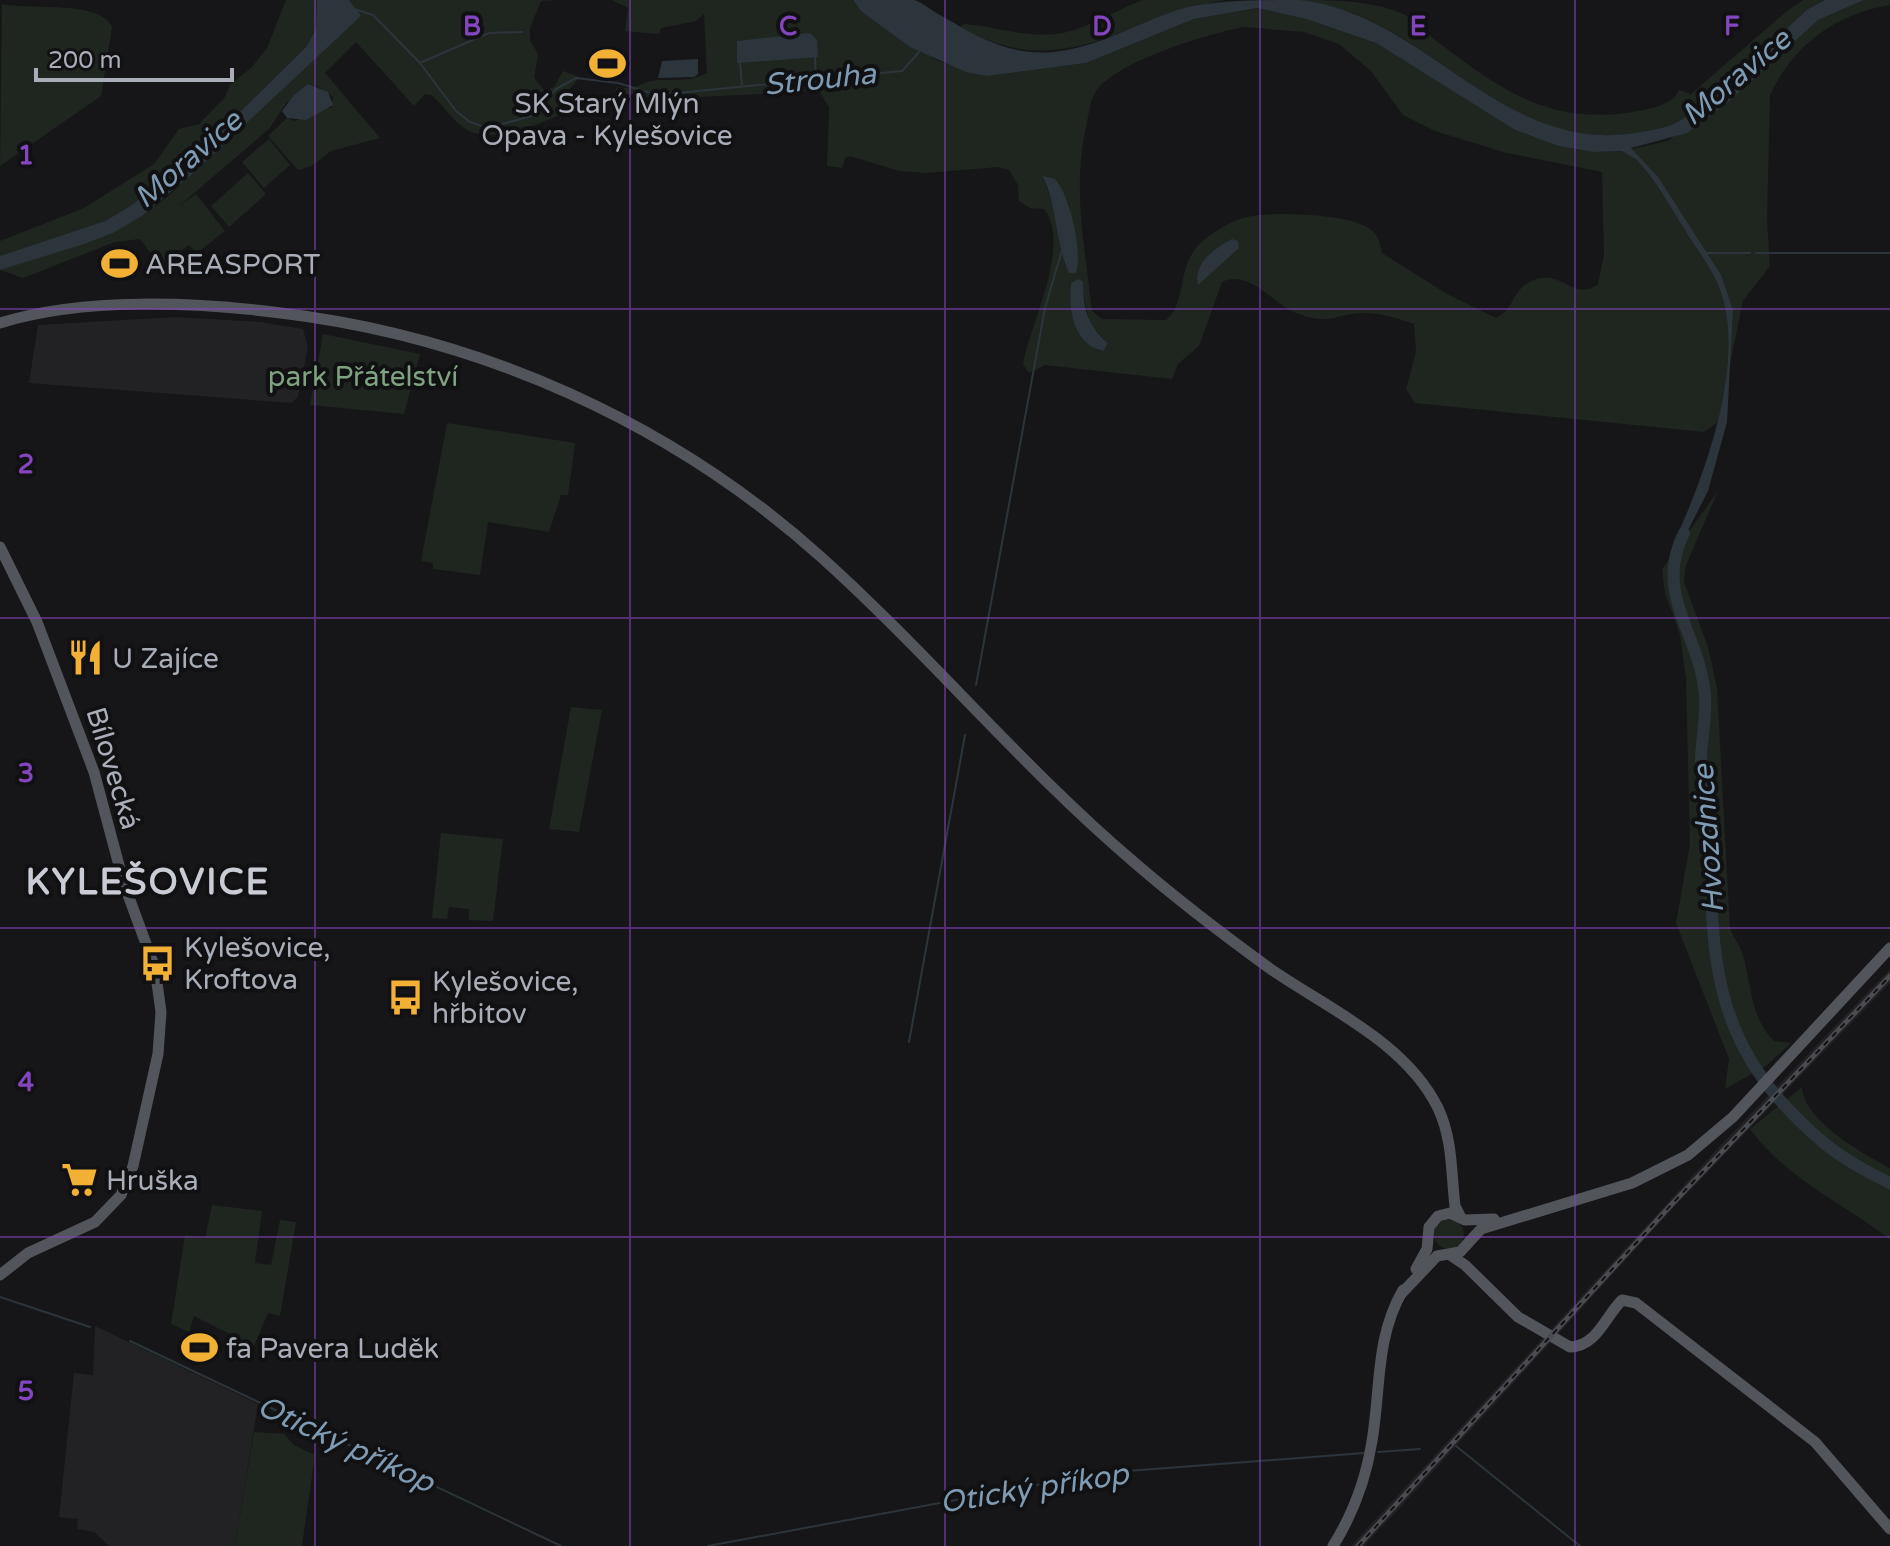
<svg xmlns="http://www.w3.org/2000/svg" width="1890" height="1546" viewBox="0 0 1890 1546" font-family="'Varela Round',sans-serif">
<rect width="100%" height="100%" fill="#161618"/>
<g fill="#222225">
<polygon points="176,317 260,322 303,329 308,347 298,397 291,403 29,383 38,325"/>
<polygon points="1890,969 1890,983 1674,1207 1406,1501 1364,1546 1351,1546 1718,1148"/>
<polygon points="95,1326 258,1404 235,1546 109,1546 94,1532 77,1529 78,1519 59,1517 74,1373 93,1375"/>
</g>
<g fill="#1e261f" fill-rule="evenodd">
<polygon points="286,0 317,0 316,29 306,47 244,108 132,205 105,221 0,256 0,241 84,208 154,164 179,129 199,124 225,97 230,85 252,67 267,48"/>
<path d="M349,0h208l-16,1 -11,27v12l8,14 -4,24 11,13 9,-4 9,-16 17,6 -12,14 3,9 -8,13c-24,12 -70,31 -96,17 -14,-8 -23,-25 -36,-35l-6,-1 -11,12 -58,-64 -31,31 55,65 -49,13 -19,15 -14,4 -30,-34 19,-18 8,3 28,-13h8l2,-11 -18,-12 -29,18 -16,25 -91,78 17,-12 29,37 -28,22 -8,-8 -29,21 -20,-27 -25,3 -92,36 -23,-8 113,-37 28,-17 26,-19 193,-181z"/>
<path d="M612,0h241l8,11 77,50 49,15 99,-13 108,-44 63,-11 49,11 70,24 139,87 43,16 37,6 27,-1 46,-10 150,-121 46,-20h26v5c-54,9 -96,39 -120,90l-3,125 3,46 -27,35 -25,121 -14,10 -289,-29 -9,-14 10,-37 -2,-28c-15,-5 -32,-11 -49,-11 -30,0 -32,13 -66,1 -25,-8 -49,-46 -77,-32l-23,64 -21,18 -6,15 -127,-14 -16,8 -6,-9c7,-40 49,-120 21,-155l-14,-1 -11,-7 -1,-16 -9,-15 -10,-3 -73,6 -27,-2 -49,-15 -5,2 -3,10 -15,-2 2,-59 -10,-16 -160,8 -44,-7 2,-5c19,4 26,-7 44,-7 17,0 30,1 46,-7l-3,-59 -8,7 -35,7 -2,6 -34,-3 3,-23zM1244,27l60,5 35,12 32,27 32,44 32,16 68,21 99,20 2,83 -6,29c-21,17 -36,-11 -58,-6 -29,7 -23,30 -44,40l-49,-24 -65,-41c-2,-11 -4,-20 -15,-26 -22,-13 -94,-16 -120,-10 -15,3 -32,14 -43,23 -29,23 -16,63 -38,80l-64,-1 -10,-8 -1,-7c-7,-65 -19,-116 -4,-182 2,-9 3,-21 8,-29 18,-31 115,-60 149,-66zM1044,177l25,27 8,67 -12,-6 -4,-30zM1080,280l10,45 18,18 -8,8c-24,-11 -32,-44 -29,-68z"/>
<path d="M1143,0h83c-100,17 -164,86 -265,27l2,-3c32,2 62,14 93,10 29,-3 59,-24 87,-34z"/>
<path d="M1297,0c36,0 76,0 108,15 13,8 25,22 38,31 61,46 109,79 189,66 17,-3 40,-6 47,-22l12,4 96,-83 16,-11h22l-17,9c-41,36 -80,84 -128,112 -14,8 -30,9 -46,12 -112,18 -178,-75 -272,-116 -20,-9 -43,-13 -65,-17z"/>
<path d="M2,4c26,6 99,-4 110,23l-11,69 -101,70z"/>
<polygon points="269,139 290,165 264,188 242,162"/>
<polygon points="248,173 266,194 229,227 211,206"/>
<polygon points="323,334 420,354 404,414 310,405"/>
<polygon points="447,423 575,443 568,495 561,495 549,532 488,522 480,575 433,569 433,563 421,561"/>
<path d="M1718,491l-32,74 -2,17 24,65 9,41 13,241c3,8 9,15 12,23 10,31 7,64 32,89l17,2 -25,23 -41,23 4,-30 -53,-136 14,-79 -4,-165 -6,-44 -15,-42 -3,-24z"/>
<polygon points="571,707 602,710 579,832 549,829"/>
<polygon points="441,833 503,839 493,921 469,920 469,909 449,907 447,919 432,918"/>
<path d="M1802,1087c1,33 61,67 88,81v71c-49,-37 -103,-60 -140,-110z"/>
<polygon points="212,1205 262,1211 255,1263 271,1265 280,1220 296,1222 280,1316 268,1313 254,1346 194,1316 189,1332 171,1324 185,1235 205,1238"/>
<circle cx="1449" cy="1234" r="15"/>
<polygon points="254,1432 284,1434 294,1445 315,1455 302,1546 235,1546"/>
</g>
<g fill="#2c353c">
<polygon points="317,0 349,0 361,16 190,176 142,216 113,233 84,244 0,270 0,256 105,221 132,205 244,108 306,47 316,29"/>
<path d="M853,0c19,0 43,0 61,0 8,2 18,11 26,15 36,21 69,41 113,37 45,-4 88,-31 131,-44 35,-8 79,-8 115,-8 127,13 201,154 335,133 16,-3 33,-4 47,-13 48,-28 86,-75 127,-111l17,-9h39l-46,20 -91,83 -40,30 -56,15 27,29 63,98 12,35 -6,112 -19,69 -28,55 -6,-4c31,-66 76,-188 43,-260 -8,-18 -22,-35 -32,-52 -15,-24 -29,-50 -49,-71l-14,-8 -28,1 -36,-6 -43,-16 -139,-87 -70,-24 -49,-11 -63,11 -108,44 -99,13 -21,-4 -56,-25 -49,-36z"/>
<polygon points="810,33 817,40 818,57 737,63 737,41"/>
<polygon points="698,59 698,74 694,77 658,78 662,61"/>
<polygon points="308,84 328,92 333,105 306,120 287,118 282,111 294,95"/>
<path d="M1043,176l12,3c15,16 28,73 21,94h-7c-13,-28 -12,-66 -26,-97z"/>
<path d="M1232,239l6,2 1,7 -41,37c-5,-22 17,-37 34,-46z"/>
<path d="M1079,279l4,3c0,25 4,44 25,61l-5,8c-30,-7 -35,-42 -32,-68z"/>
</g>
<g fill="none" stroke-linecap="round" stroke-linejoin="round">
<g stroke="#2c353c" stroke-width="2">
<polyline points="354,9 373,15 420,63 456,111 470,122 487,128 532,116 556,89 576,78 618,83 657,95 902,71 919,52"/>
<polyline points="815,56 816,78"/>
<polyline points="422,62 489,33 522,32"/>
<polyline points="740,63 742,85"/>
<polyline points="1707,253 1750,253"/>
<polyline points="1756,253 1890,253"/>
<polyline points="976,685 1045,308 1063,247"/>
<polyline points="909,1042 965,735"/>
<polyline points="0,1297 90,1327"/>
<polyline points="130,1341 561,1546"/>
<polyline points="1456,1446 1580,1546"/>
<polyline points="1378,1452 1420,1449"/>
<polyline points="708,1546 1101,1473 1364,1453"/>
</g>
<path stroke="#2c353c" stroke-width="12" d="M1684,533c-31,61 16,101 21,162 2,24 -5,48 -4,72 0,18 7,36 8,54 4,112 -4,201 79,288 34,36 58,53 102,74"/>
<g stroke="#53555c" stroke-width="11">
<path d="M0,323c84,-26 195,-21 281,-10 200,24 391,110 540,244 109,98 202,211 314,306 44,38 90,73 137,107 57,39 134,73 166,138 15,32 13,65 17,98l5,10"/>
<polyline points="0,547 37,622 94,772 124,884 155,968 161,1012 158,1054 133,1166 121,1195 95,1222 28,1253 0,1275"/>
<path d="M1450,1255l15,10 53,52 52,30c27,-1 35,-30 52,-47l14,3 179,139 75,87"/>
<polyline points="1416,1269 1427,1249 1429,1227 1438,1216 1450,1213 1465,1220 1494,1219"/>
<polyline points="1401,1294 1437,1256 1460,1252 1481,1229 1632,1183 1688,1155 1733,1117 1890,948"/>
<path d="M1333,1546c20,-32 33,-67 39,-105 9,-52 3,-103 31,-151"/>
</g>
<defs>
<polyline id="rail" points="1358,1546 1672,1204 1890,976"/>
</defs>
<use href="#rail" stroke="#4a4c52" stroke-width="5"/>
<use href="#rail" stroke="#111113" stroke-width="2" stroke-dasharray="6" stroke-linecap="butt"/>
</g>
<path fill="none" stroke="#8446be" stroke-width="2" stroke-opacity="0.55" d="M315,0v1546M630,0v1546M945,0v1546M1260,0v1546M1575,0v1546M0,309h1890M0,618h1890M0,928h1890M0,1237h1890"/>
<defs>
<symbol id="stadium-bare" viewBox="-9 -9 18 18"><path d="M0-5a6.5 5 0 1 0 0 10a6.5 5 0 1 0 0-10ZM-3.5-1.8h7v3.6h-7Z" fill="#f2b134" stroke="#111113" stroke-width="2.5" paint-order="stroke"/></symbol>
<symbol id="restaurant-bare" viewBox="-9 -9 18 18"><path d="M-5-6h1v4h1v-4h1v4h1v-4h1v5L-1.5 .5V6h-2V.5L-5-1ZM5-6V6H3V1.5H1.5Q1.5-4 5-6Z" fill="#f2b134" stroke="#111113" stroke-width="2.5" paint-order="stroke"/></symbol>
<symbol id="bus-bare" viewBox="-9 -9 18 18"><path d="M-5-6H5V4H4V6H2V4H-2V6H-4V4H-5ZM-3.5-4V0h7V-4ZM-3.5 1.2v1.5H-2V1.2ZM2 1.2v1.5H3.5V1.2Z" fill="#f2b134" stroke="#111113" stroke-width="2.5" paint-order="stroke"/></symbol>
<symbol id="supermarket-bare" viewBox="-9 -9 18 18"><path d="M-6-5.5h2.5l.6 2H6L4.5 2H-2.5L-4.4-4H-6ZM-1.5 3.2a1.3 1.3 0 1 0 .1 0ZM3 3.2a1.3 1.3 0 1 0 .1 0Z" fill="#f2b134" stroke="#111113" stroke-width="2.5" paint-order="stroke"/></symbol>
</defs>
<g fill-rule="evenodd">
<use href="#stadium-bare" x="582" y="38" width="51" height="51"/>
<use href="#stadium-bare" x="94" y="238" width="51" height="51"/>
<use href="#restaurant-bare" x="60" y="632" width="51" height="51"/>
<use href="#bus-bare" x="132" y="938" width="51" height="51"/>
<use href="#bus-bare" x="380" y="972" width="51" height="51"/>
<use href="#supermarket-bare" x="54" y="1154" width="51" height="51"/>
<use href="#stadium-bare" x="174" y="1322" width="51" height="51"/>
</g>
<g text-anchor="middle" stroke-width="8" stroke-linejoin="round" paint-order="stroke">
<g font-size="28" fill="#a8adb8" stroke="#111113" text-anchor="start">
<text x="607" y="113" text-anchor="middle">SK Starý Mlýn<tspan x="607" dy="32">Opava - Kylešovice</tspan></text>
<text x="145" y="274">AREASPORT</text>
<text x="112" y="668">U Zajíce</text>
<text x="184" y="957">Kylešovice,<tspan x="184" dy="32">Kroftova</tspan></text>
<text x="432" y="991">Kylešovice,<tspan x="432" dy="32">hřbitov</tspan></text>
<text x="106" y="1190">Hruška</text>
<text x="226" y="1358">fa Pavera Luděk</text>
</g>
<g font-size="28" fill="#7fa381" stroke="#111113">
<text x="363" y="386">park Přátelství</text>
</g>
<g font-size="28" fill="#a8adb8" stroke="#111113">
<text transform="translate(114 768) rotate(73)" y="10">Bílovecká</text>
</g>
<g font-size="30" font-style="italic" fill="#7f9bb3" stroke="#111113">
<text transform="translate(1736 77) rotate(-40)" y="10">Moravice</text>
<text transform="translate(820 79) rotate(-6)" y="10">Strouha</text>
<text transform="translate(188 159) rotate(-41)" y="10">Moravice</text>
<text transform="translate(1708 839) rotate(-94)" y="10">Hvozdnice</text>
<text transform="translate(346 1444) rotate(25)" y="10">Otický příkop</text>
<text transform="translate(1034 1488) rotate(-9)" y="10">Otický příkop</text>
</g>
<g font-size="36" font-weight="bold" letter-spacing="2" fill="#c9ccd4" stroke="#111113">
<text x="148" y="894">KYLEŠOVICE</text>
</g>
</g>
<g font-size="26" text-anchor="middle" font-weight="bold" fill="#8446be" stroke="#111113" stroke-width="8" stroke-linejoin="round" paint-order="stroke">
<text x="472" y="35">B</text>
<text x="788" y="35">C</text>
<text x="1102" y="35">D</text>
<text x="1418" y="35">E</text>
<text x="1732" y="35">F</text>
<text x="26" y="164">1</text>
<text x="26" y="473">2</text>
<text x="26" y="782">3</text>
<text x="26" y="1091">4</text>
<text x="26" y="1400">5</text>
</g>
<path d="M36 68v12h196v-12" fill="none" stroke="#a8adb8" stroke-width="4"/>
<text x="48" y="68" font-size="24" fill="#a8adb8" stroke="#111113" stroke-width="6" paint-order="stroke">200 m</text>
</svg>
